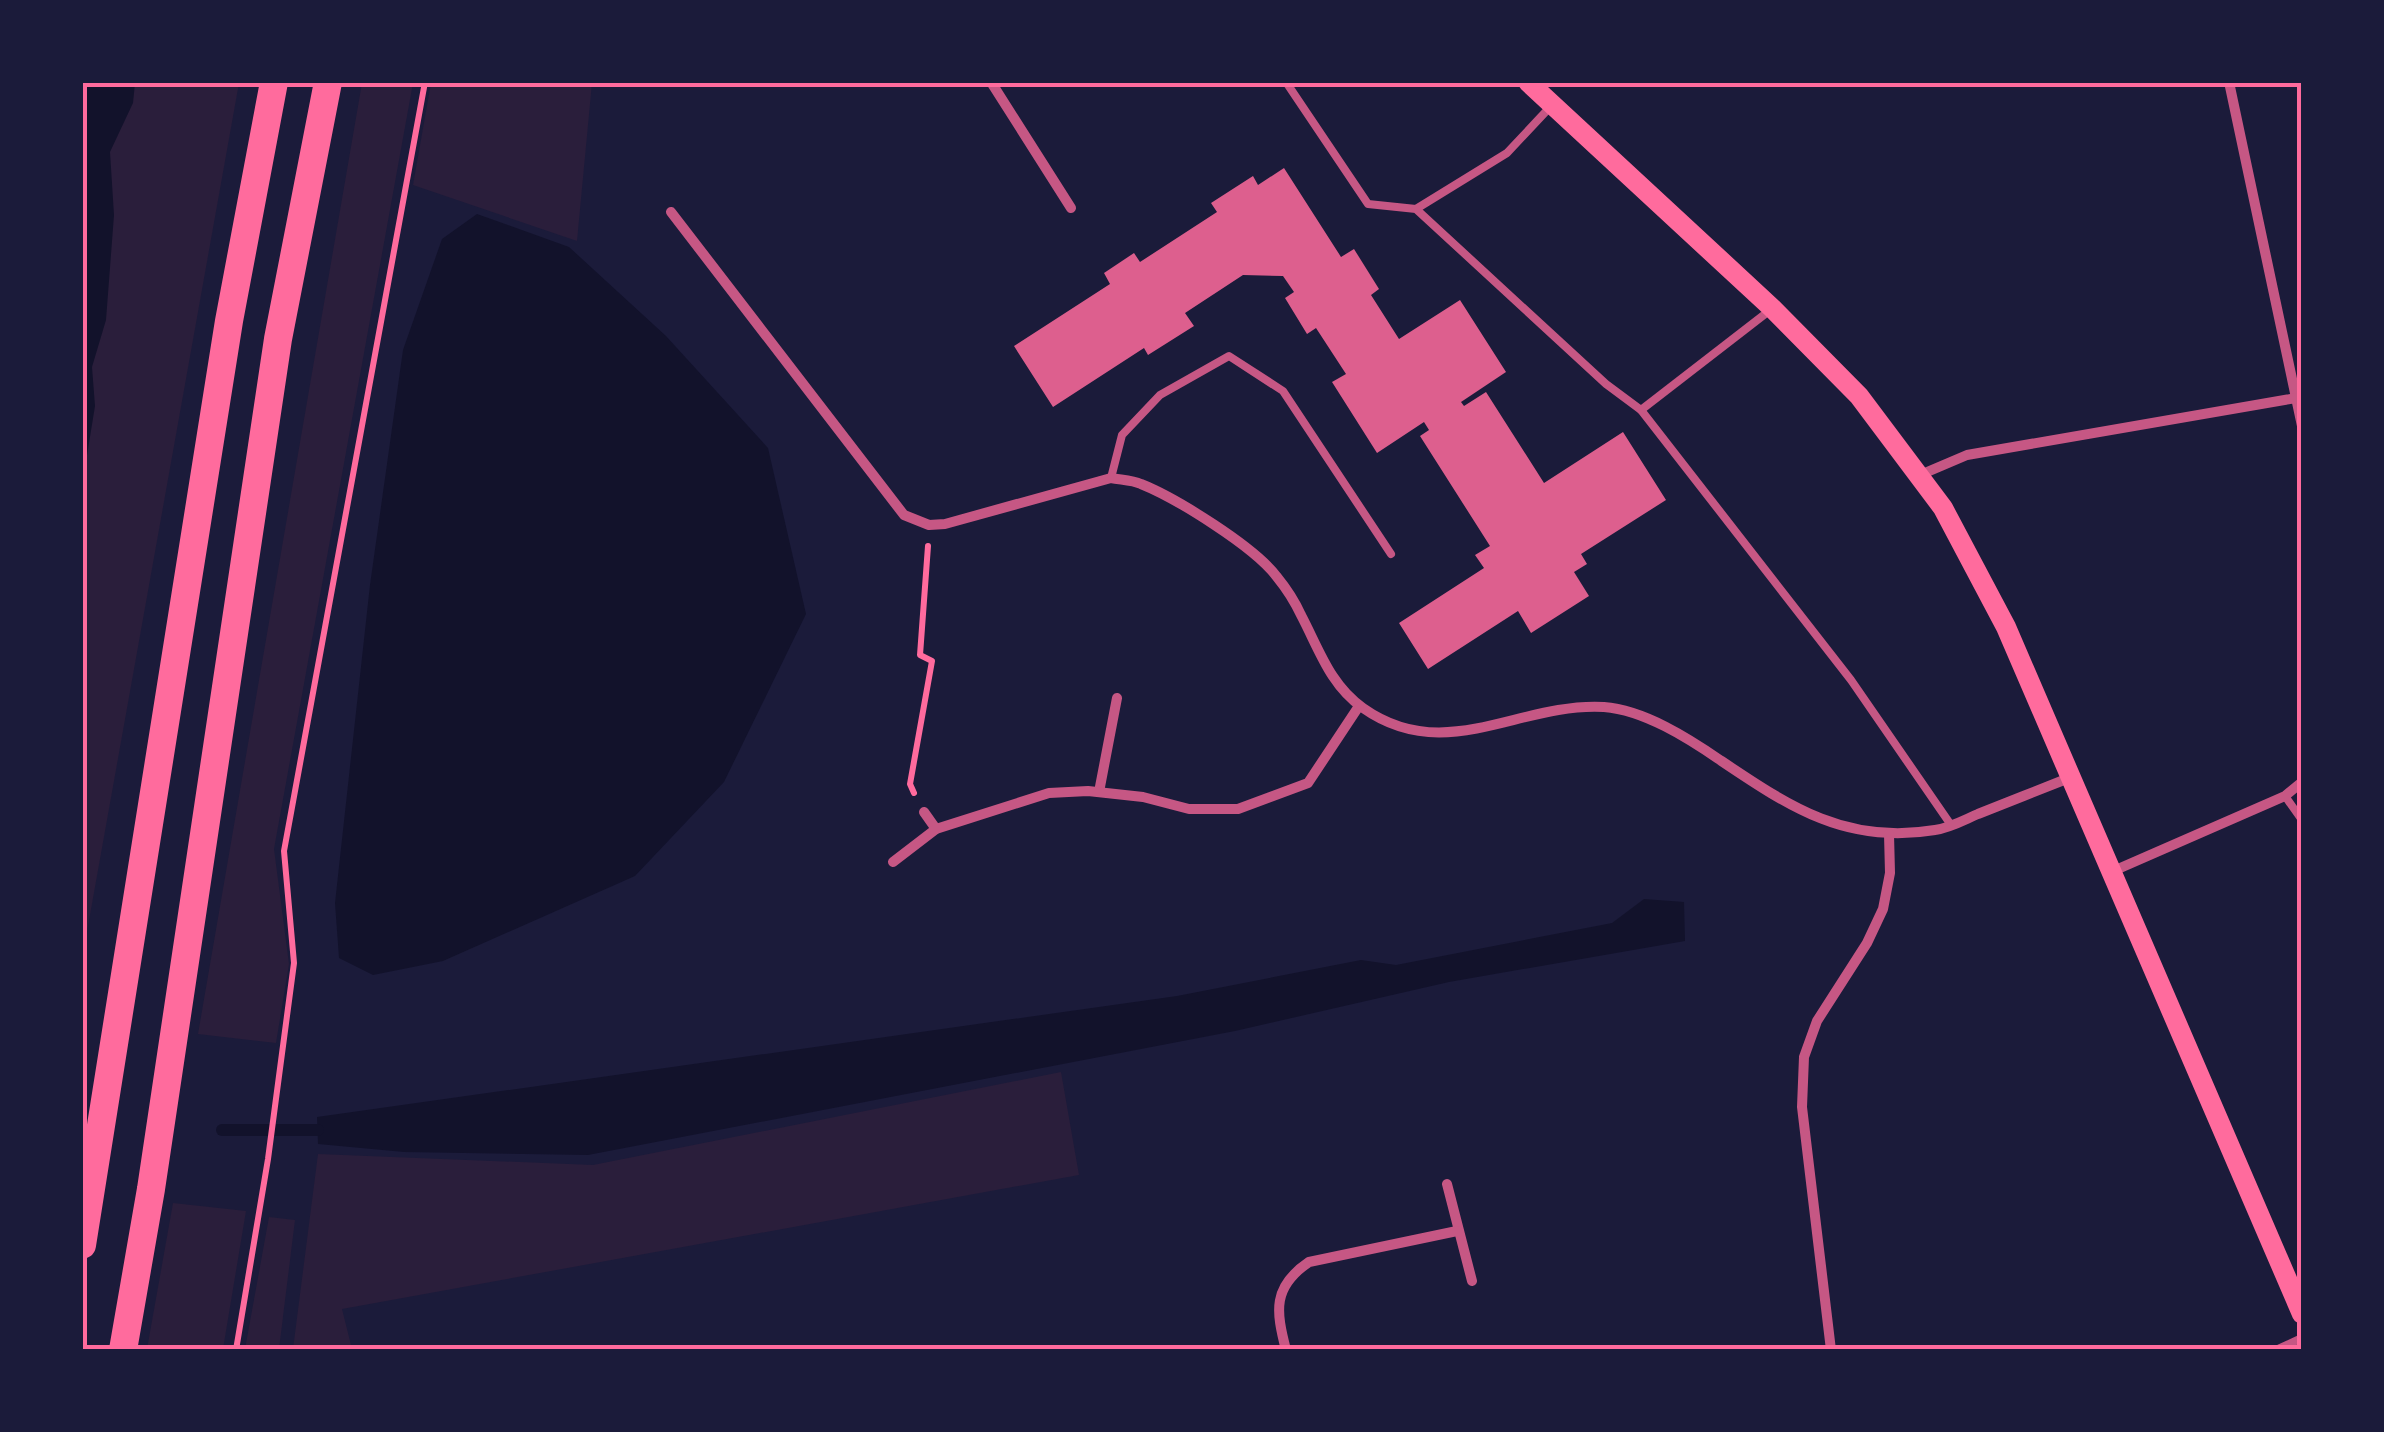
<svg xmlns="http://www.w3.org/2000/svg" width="2384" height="1432" viewBox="0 0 2384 1432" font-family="Karla,sans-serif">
<rect width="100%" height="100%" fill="#1b1b3a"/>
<g fill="#2a1e3b">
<polygon points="83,83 239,83 83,954"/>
<polygon points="362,83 413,83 274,849 289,964 276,1043 198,1034"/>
<polygon points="431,83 592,83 577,241 413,185"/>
<polygon points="1061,1072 1079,1175 342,1309 352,1349 293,1349 318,1154 593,1165"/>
<polygon points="173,1203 246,1211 223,1349 147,1349"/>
<polygon points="269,1217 295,1220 279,1349 245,1349"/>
</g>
<g fill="#12122b">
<polygon points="83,82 135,83 133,103 110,152 114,215 106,320 92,367 95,406 83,480"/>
<polygon points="477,214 569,247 666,336 768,448 806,614 724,782 635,876 443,961 373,975 339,958 335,903 370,585 403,350 442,239"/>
<polygon points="1644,899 1684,902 1685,941 1449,982 1235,1031 588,1155 404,1152 318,1144 317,1117 1177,996 1361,960 1396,965 1612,923"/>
</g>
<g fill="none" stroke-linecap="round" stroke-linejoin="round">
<polyline stroke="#12122b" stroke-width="12" points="222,1130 318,1130"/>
</g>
<polygon fill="#dd5f8e" points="1284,168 1341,257 1354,249 1379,289 1371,295 1399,339 1460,300 1506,372 1461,402 1464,406 1486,392 1544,483 1623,432 1666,500 1581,554 1587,564 1574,572 1589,596 1531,633 1518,611 1428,669 1399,623 1484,568 1475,555 1490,546 1420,436 1429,430 1424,422 1377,453 1332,382 1346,374 1316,328 1307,334 1285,298 1294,292 1283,276 1243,275 1185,313 1194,326 1148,355 1144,348 1053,407 1014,346 1110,284 1104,273 1134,253 1140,262 1217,212 1211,203 1253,176 1258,185"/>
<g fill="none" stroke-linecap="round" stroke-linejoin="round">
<g stroke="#ff6b9d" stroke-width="6">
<polyline points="914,793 910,784 932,661 920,655 928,546"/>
<polyline points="236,1350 268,1159 294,963 284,851 425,82"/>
</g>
<g stroke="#c65784" stroke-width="8">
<polyline points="1286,82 1368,204 1416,209 1606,384 1641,410 1851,680 1951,825"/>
<polyline points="1416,209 1507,153 1552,105"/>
<polyline points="1641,410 1769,311"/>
<polyline points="1111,478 1122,435 1160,395 1229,356 1283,391 1391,554"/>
<polyline points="2285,796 2302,820"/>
<polyline points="2276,1350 2302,1338"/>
</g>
<g stroke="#c65784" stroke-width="10">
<polyline points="991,82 1071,208"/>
<polyline points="2229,82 2302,426"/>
<path d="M671,212l233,303 25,10 16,-1 166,-46c10,2 21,2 30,6 35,14 114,63 136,93 9,11 18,25 24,38 18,34 29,70 62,93 82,58 156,-6 241,-1 40,3 84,31 116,53 70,47 126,85 215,70 15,-2 29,-10 43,-16 30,-12 61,-24 91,-36"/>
<polyline points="1920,475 1967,455 2302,397"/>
<polyline points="1099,792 1117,698"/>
<polyline points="924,812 936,829"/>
<polyline points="893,862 936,829 1049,793 1088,791 1143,797 1189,809 1238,809 1308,783 1359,706"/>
<polyline points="2111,872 2285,796 2302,782"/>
<polyline points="1447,1184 1472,1281"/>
<path d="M1286,1350c-10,-39 -14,-63 23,-88l148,-31"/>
<polyline points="1831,1350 1802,1107 1804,1057 1817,1021 1867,943 1883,909 1890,873 1889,834"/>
</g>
<polyline stroke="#ff6b9d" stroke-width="20" points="1528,82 1772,308 1859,396 1943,508 2006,627 2302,1314"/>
<g stroke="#ff6b9d" stroke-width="28">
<polyline points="82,1245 229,321 274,82"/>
<polyline points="123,1350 151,1189 278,339 328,82"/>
</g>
</g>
<rect width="2384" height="1432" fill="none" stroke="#1b1b3a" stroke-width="170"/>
<rect x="85" y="85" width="2214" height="1262" fill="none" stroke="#ff6b9d" stroke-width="4"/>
</svg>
